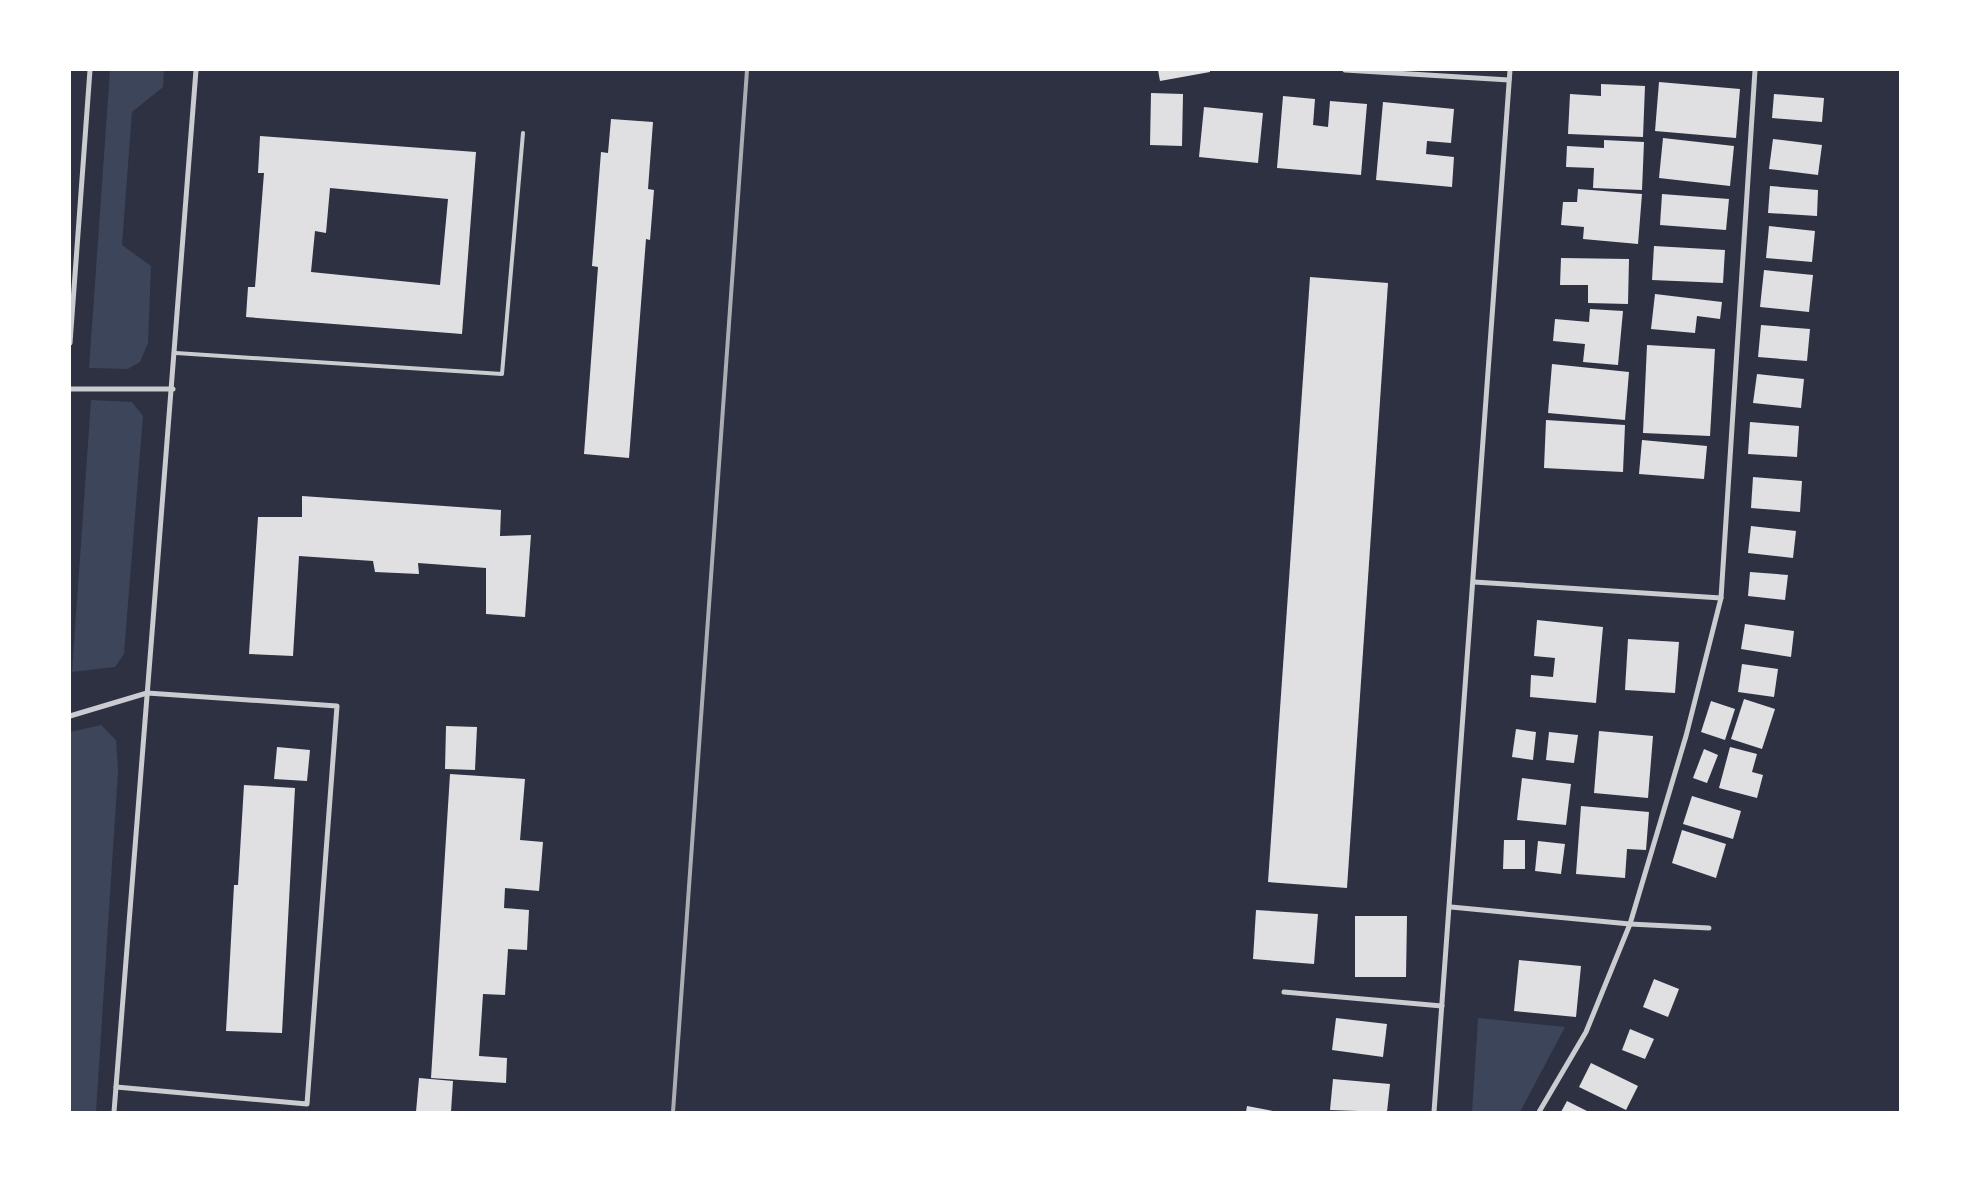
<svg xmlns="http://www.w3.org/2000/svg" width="1970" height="1182" viewBox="0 0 1970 1182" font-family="Lato,sans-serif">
<rect width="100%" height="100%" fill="#2d3142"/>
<g fill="#3c4559">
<polygon points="110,70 164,70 163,87 132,112 122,245 151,266 148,343 140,362 128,369 89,368"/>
<polygon points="91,400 132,402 143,416 124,654 115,667 72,672"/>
<polygon points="101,725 116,740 118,771 96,1112 70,1112 70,732"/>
<polygon points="1478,1018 1565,1027 1520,1112 1472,1112"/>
</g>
<g fill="#e0e0e3" fill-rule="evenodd">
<polygon points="1158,70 1210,70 1210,72 1160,81"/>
<polygon points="1659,82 1740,89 1736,138 1655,131"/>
<polygon points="1601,84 1645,86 1643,137 1568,134 1570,94 1601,96"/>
<polygon points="1151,93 1183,94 1182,146 1150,145"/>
<polygon points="1774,94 1824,98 1822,122 1772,118"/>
<polygon points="1283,96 1315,99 1313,125 1328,127 1330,101 1367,104 1361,175 1277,168"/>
<polygon points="1383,102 1454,109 1451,143 1427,141 1426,154 1454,157 1452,187 1376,180"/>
<polygon points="1204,107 1263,113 1258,163 1199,157"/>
<polygon points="611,119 653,122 648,189 654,190 650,240 646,239 629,458 584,454 598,267 592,266 601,152 608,153"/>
<path d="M260,136l216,16 -14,182 -216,-17 2,-30h7l9,-114h-6zM330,188l118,11 -8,86 -129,-13 4,-41 11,2z"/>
<polygon points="1663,138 1734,146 1730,186 1659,178"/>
<polygon points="1773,139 1822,145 1818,175 1769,169"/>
<polygon points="1604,140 1644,142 1642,190 1593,188 1594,168 1566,167 1567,146 1604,148"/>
<polygon points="1770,186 1818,190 1817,216 1768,213"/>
<polygon points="1578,189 1642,194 1638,244 1583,239 1584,227 1561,225 1563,202 1577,202"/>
<polygon points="1662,194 1729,199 1726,230 1660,225"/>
<polygon points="1769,226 1815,231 1812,262 1766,258"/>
<polygon points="1654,246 1725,250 1723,283 1652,280"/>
<polygon points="1561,258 1629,259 1628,304 1588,303 1588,285 1560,285"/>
<polygon points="1764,270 1813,275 1809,312 1760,307"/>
<polygon points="1310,277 1388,283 1347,888 1268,882"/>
<polygon points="1655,294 1722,302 1720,319 1697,316 1695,333 1651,329"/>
<polygon points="1590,309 1623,311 1618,365 1583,362 1585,344 1553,341 1555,319 1589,322"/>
<polygon points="1761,325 1810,329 1807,361 1758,357"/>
<polygon points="1647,345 1715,349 1710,436 1643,433"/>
<polygon points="1552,364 1629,372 1625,420 1548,413"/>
<polygon points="1757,374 1804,379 1801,408 1753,403"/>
<polygon points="1546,420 1625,425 1623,472 1544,468"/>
<polygon points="1750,422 1799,426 1797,457 1748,454"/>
<polygon points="1642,440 1707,446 1704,479 1639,474"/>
<polygon points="1753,477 1802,481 1800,512 1751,508"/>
<polygon points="302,496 501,510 500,536 531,535 525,617 486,614 486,568 418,563 419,574 375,572 373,561 299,556 293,656 249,654 258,517 302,517"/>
<polygon points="1751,526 1796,531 1793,558 1748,553"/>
<polygon points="1750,572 1788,575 1785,600 1748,596"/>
<polygon points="1537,620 1603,627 1596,703 1530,697 1531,675 1553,677 1555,658 1534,656"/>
<polygon points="1745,624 1794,631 1791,657 1741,649"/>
<polygon points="1628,639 1679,642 1675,693 1625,690"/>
<polygon points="1742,664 1778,669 1774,697 1738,692"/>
<polygon points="1744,699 1775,709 1762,749 1731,739"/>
<polygon points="1711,701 1735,709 1725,740 1701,732"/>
<polygon points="446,726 477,727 475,770 445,769"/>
<polygon points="1516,729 1536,732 1533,760 1512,757"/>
<polygon points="1599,731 1653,736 1648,798 1594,793"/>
<polygon points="1549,732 1578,735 1574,763 1546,760"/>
<polygon points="277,747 310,750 307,781 274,779"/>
<polygon points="1730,747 1757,754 1752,772 1763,775 1757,798 1719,788"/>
<polygon points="1704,749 1718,755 1707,783 1693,778"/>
<polygon points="450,774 525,779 520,840 543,842 539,891 505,888 504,908 529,910 527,950 508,949 505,995 483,994 479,1056 507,1058 506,1083 431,1078"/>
<polygon points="1522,778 1571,784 1566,825 1517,820"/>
<polygon points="244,785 295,788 282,1033 226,1031 234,885 238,885"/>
<polygon points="1692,796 1741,811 1733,839 1683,824"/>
<polygon points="1581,806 1649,812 1646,850 1627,849 1625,878 1576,874"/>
<polygon points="1682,830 1726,844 1716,878 1672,863"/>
<polygon points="1504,840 1525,840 1525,869 1503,869"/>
<polygon points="1538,841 1565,844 1561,874 1535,871"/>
<polygon points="1256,910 1318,914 1314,964 1253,959"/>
<polygon points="1355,916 1407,916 1406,977 1355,977"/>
<polygon points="1519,960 1581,966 1576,1017 1514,1011"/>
<polygon points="1654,979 1679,989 1668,1017 1643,1007"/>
<polygon points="1336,1018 1387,1024 1383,1057 1332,1050"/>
<polygon points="1630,1029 1654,1039 1645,1059 1622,1050"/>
<polygon points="1591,1063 1638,1086 1626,1110 1579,1087"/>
<polygon points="419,1078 453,1081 451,1112 416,1112"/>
<polygon points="1333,1079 1390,1084 1387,1112 1330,1110"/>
<polygon points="1567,1101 1589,1112 1561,1112"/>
<polygon points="1247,1106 1273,1111 1273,1112 1246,1112"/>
</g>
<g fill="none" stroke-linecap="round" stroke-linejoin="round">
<polyline stroke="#caccd0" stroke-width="4" points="176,353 502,374 523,133"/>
<g stroke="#caccd0" stroke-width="5">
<polyline points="1345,70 1509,80"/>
<polyline points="70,343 90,70"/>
<polyline points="70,389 173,389"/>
<polyline points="1474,582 1721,598"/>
<polyline points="70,716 147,693 337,706 307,1104 116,1087"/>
<polyline points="1451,907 1630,924 1709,928"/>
<polyline points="1284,992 1442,1006"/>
<path d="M114,1112c26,-347 57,-695 82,-1042"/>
<polyline points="1434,1112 1510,70"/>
<polyline points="1539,1112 1586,1032 1630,924 1686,736 1721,598 1755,70"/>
</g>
<polyline stroke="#abadb3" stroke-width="4" points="673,1112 747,70"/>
</g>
<rect width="1970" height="1182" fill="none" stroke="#ffffff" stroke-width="142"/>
</svg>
